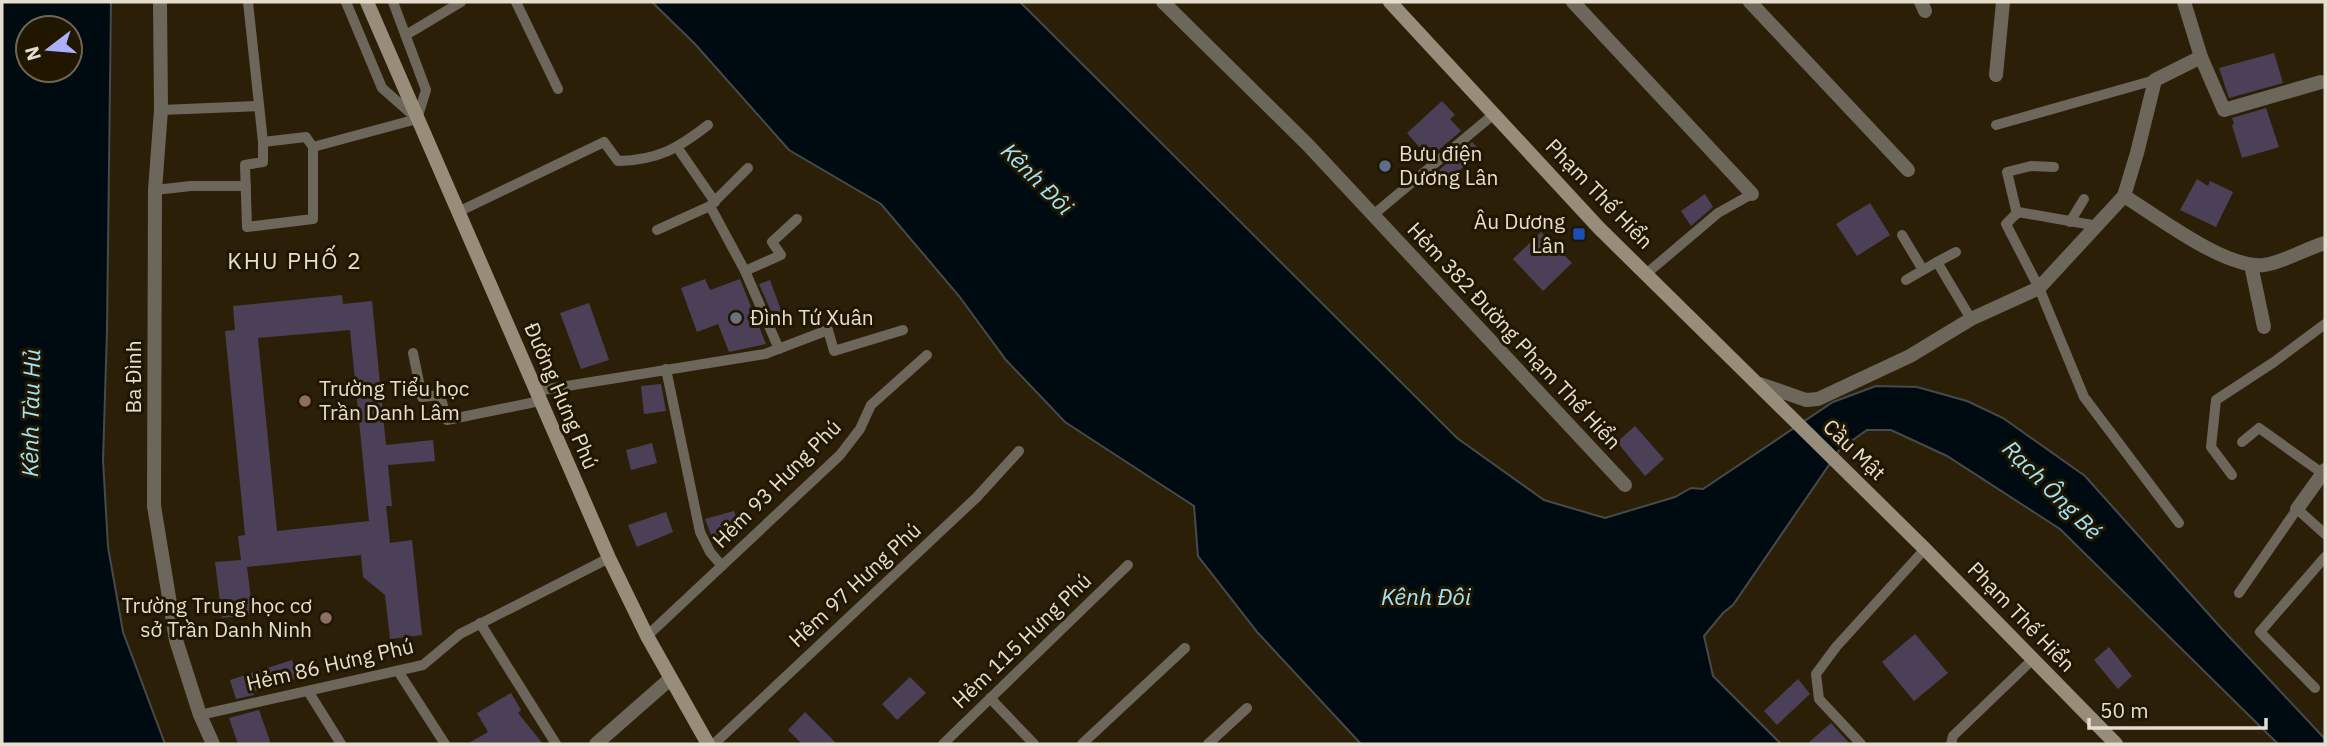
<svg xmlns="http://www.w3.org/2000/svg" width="2327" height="746" viewBox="0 0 2327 746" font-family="'IBM Plex Sans',sans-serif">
<rect width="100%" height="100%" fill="#2b2007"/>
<g fill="#000b11" stroke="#454a4a" stroke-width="2" fill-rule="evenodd">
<path d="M2,2h109l-4,328 -4,130 5,87 15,85 42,112h-163zM28,28h42v42h-42z"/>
<polygon points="652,2 1020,2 1457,438 1544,500 1605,518 1675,497 1691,488 1703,489 1833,402 1876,386 1917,387 1967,401 2003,418 2085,476 2222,629 2325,739 2325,744 2278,744 2060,529 1947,456 1891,430 1867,430 1840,449 1733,605 1723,613 1704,636 1713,676 1781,744 1361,744 1258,633 1198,556 1194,506 1065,422 1006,360 959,296 881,204 789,150 695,44"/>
</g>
<g fill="#4c4058" fill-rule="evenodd">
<polygon points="2274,53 2283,83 2229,98 2219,68"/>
<polygon points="1442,101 1455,115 1450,119 1461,131 1429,158 1407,133"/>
<polygon points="2266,108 2279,147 2242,158 2232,125 2234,124 2232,118"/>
<polygon points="1472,142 1480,150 1449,181 1439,170"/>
<polygon points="2197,179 2208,186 2210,181 2233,192 2216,227 2180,210"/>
<polygon points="1705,194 1713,207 1691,226 1681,211"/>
<polygon points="1870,203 1890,235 1857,256 1836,224"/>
<polygon points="1541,232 1572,263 1543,291 1513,259"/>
<polygon points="705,279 710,290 740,279 766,344 729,352 718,324 697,332 681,288"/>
<polygon points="770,280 782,313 773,316 759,284"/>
<path d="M342,295l1,9 29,-3 14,144 47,-5 2,21 -47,4 4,41h-6l4,37 22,-3 10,95 -32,4 -5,-44 -22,-18 -2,-22 -114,12 6,47 -31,4 -7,-56 26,-2 -3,-24 7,-1 -20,-204 10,-1 -2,-24zM350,330l19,191 -92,10 -19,-193z"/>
<polygon points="589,303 609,360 581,369 560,313"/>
<polygon points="661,384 666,411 644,414 641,386"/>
<polygon points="1635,426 1664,459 1645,476 1617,442"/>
<polygon points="652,443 657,463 631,470 626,450"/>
<polygon points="734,511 740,529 712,537 705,519"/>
<polygon points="666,512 673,532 637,547 628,525"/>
<polygon points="1915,634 1948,673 1914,701 1882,662"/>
<polygon points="2109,647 2132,676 2118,689 2094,660"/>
<polygon points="292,660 298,678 253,692 254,695 236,699 230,680"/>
<polygon points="910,677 926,693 897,720 882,704"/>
<polygon points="1798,679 1810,694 1777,725 1764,711"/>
<polygon points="511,693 521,710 518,713 543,744 467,744 488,732 477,713"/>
<polygon points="259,710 271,744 238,744 229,718"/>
<polygon points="805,712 837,744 802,744 788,730"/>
<polygon points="1831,723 1850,744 1807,744"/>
</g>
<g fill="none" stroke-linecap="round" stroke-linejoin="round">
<g stroke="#6d665b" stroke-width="10">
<polyline points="248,2 263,142 263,162 245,165 247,227 313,219 313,147 306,137 263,142"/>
<polyline points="346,2 382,88 415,117"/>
<polyline points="393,2 426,90 417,119"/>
<polyline points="516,2 558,89"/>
<polyline points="406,35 461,2"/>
<polyline points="161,110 259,106"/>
<polyline points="1996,125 2155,80"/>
<polyline points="313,147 417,119"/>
<polyline points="677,147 715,202"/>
<polyline points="155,190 191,186 246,186"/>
<polyline points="710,206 745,271 779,349"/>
<path d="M458,212l146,-70 14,19c40,-1 59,-12 90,-36"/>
<polyline points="2017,214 2007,172 2031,166 2054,167"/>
<polyline points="1373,215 1494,114"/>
<polyline points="2070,222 2084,199"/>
<polyline points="2098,226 2018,212 2006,224 2039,288 2084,397 2179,523"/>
<polyline points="657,230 710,206 748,168"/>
<polyline points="1902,235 1923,270"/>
<polyline points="1937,262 1956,252"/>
<polyline points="745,271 781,255 772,242 797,219"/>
<polyline points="1646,274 1718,213 1752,194"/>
<polyline points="1906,280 1937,262 1971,319"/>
<polyline points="413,353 422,397 440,395 447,420 540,401"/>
<polyline points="666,369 700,532 710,552 722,566"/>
<polyline points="536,391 765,354 828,330 834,351 903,330"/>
<polyline points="2242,442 2259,428 2322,473"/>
<polyline points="2232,475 2211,447 2216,400 2274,362 2325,324"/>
<polyline points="2239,593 2297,509 2325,534"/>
<polyline points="480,623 556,744"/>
<polyline points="647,636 840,455 860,429 871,405 927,355"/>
<polyline points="398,671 445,744"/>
<polyline points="2315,688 2260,632 2325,557"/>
<polyline points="308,691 341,744"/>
<polyline points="990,698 1034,744"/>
<polyline points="200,715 423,665 460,634 609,558"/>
<polyline points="714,744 976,498 1019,451"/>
<polyline points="943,744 1128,565"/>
<polyline points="1082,744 1185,648"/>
<polyline points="1208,744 1247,708"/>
<polyline points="1861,744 1819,699 1816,674 1836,647 1925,549"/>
<polyline points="1951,744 1953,736 2033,659"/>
</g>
<g stroke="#6d665b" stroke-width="14">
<polyline points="160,2 161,110 155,190 154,506 176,640 200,715 213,744"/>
<polyline points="1163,2 1308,145 1625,485"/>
<polyline points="1573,2 1752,194"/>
<polyline points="1750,2 1908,170"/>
<polyline points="1921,2 1925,11"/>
<polyline points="2201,57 2224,110 2321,82"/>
<polyline points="1996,75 2003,2"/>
<path d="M2124,196c33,20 101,73 140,69 20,-3 41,-16 61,-22"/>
<polyline points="2251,265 2264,327"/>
<polyline points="1760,384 1806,400 1818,399 1910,356 1971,319 2039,288 2124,196 2137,153 2155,80 2201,57 2184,2"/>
<polyline points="2297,509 2325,470"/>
<polyline points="596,744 670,679"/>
</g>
<g stroke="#988d7b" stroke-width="14">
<polyline points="367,2 609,558 647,636 708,744"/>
<polyline points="1390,2 1599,228 1925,549 2116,744"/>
</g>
</g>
<circle fill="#5c6f8a" stroke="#211700" stroke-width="2.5" cx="1385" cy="166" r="7"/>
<rect fill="#1a4fb4" stroke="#211700" stroke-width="2.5" x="1572" y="227" width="14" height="14" rx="3.5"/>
<circle fill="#6b7280" stroke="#211700" stroke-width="2.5" cx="736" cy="318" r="7"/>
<g fill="#8d6e63" stroke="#211700" stroke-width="2.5">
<circle cx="305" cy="401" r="7"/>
<circle cx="326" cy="618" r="7"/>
</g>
<g text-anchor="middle" stroke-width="6" stroke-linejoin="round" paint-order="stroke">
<g font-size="21" fill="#e5decf" stroke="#211700" text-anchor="start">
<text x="1399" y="161">Bưu điện<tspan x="1399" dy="24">Dương Lân</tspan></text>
<text x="1565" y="229" text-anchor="end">Âu Dương<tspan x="1565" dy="24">Lân</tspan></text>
<text x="750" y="325">Đình Tứ Xuân</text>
<text x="319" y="396">Trường Tiểu học<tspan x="319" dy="24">Trần Danh Lâm</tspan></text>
<text x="312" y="613" text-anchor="end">Trường Trung học cơ<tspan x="312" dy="24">sở Trần Danh Ninh</tspan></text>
</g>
<g font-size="21" fill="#e5decf" stroke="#211700">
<text transform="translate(1599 194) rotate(46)" y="7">Phạm Thế Hiển</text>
<text transform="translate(1514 336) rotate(47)" y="7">Hẻm 382 Đường Phạm Thế Hiển</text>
<text transform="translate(134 377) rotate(-90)" y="7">Ba Đình</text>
<text transform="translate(561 396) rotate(67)" y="7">Đường Hưng Phú</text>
<text transform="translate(1854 450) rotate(44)" y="7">Cầu Mật</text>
<text transform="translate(777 484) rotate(-45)" y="7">Hẻm 93 Hưng Phú</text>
<text transform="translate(855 585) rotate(-43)" y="7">Hẻm 97 Hưng Phú</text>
<text transform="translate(2021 617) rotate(46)" y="7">Phạm Thế Hiển</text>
<text transform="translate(1022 641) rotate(-44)" y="7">Hẻm 115 Hưng Phú</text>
<text transform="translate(330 665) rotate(-13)" y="7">Hẻm 86 Hưng Phú</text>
</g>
<g font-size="23" font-style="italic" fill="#a1e4f9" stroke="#211700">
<text transform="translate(1037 179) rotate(45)" y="8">Kênh Đôi</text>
<text transform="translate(31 413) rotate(-89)" y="8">Kênh Tàu Hủ</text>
<text transform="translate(2052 490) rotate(45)" y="8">Rạch Ông Bé</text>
<text x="1426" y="605">Kênh Đôi</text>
</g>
<g font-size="23" letter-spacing="2" fill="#e5decf" stroke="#211700">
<text x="295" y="269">KHU PHỐ 2</text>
</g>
</g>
<rect width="2327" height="746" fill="none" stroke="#e5decf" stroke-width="7"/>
<g transform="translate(49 49) rotate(254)"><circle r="33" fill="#211700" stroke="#6f6753" stroke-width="2"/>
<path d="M0-5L12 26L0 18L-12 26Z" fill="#abaffb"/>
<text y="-10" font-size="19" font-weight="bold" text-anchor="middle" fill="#e5decf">N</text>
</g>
<path d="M2089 718v10h177v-10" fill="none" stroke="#e5decf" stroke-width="3.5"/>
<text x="2100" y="718" font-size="21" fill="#e5decf" stroke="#211700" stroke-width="5" paint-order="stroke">50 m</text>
</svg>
